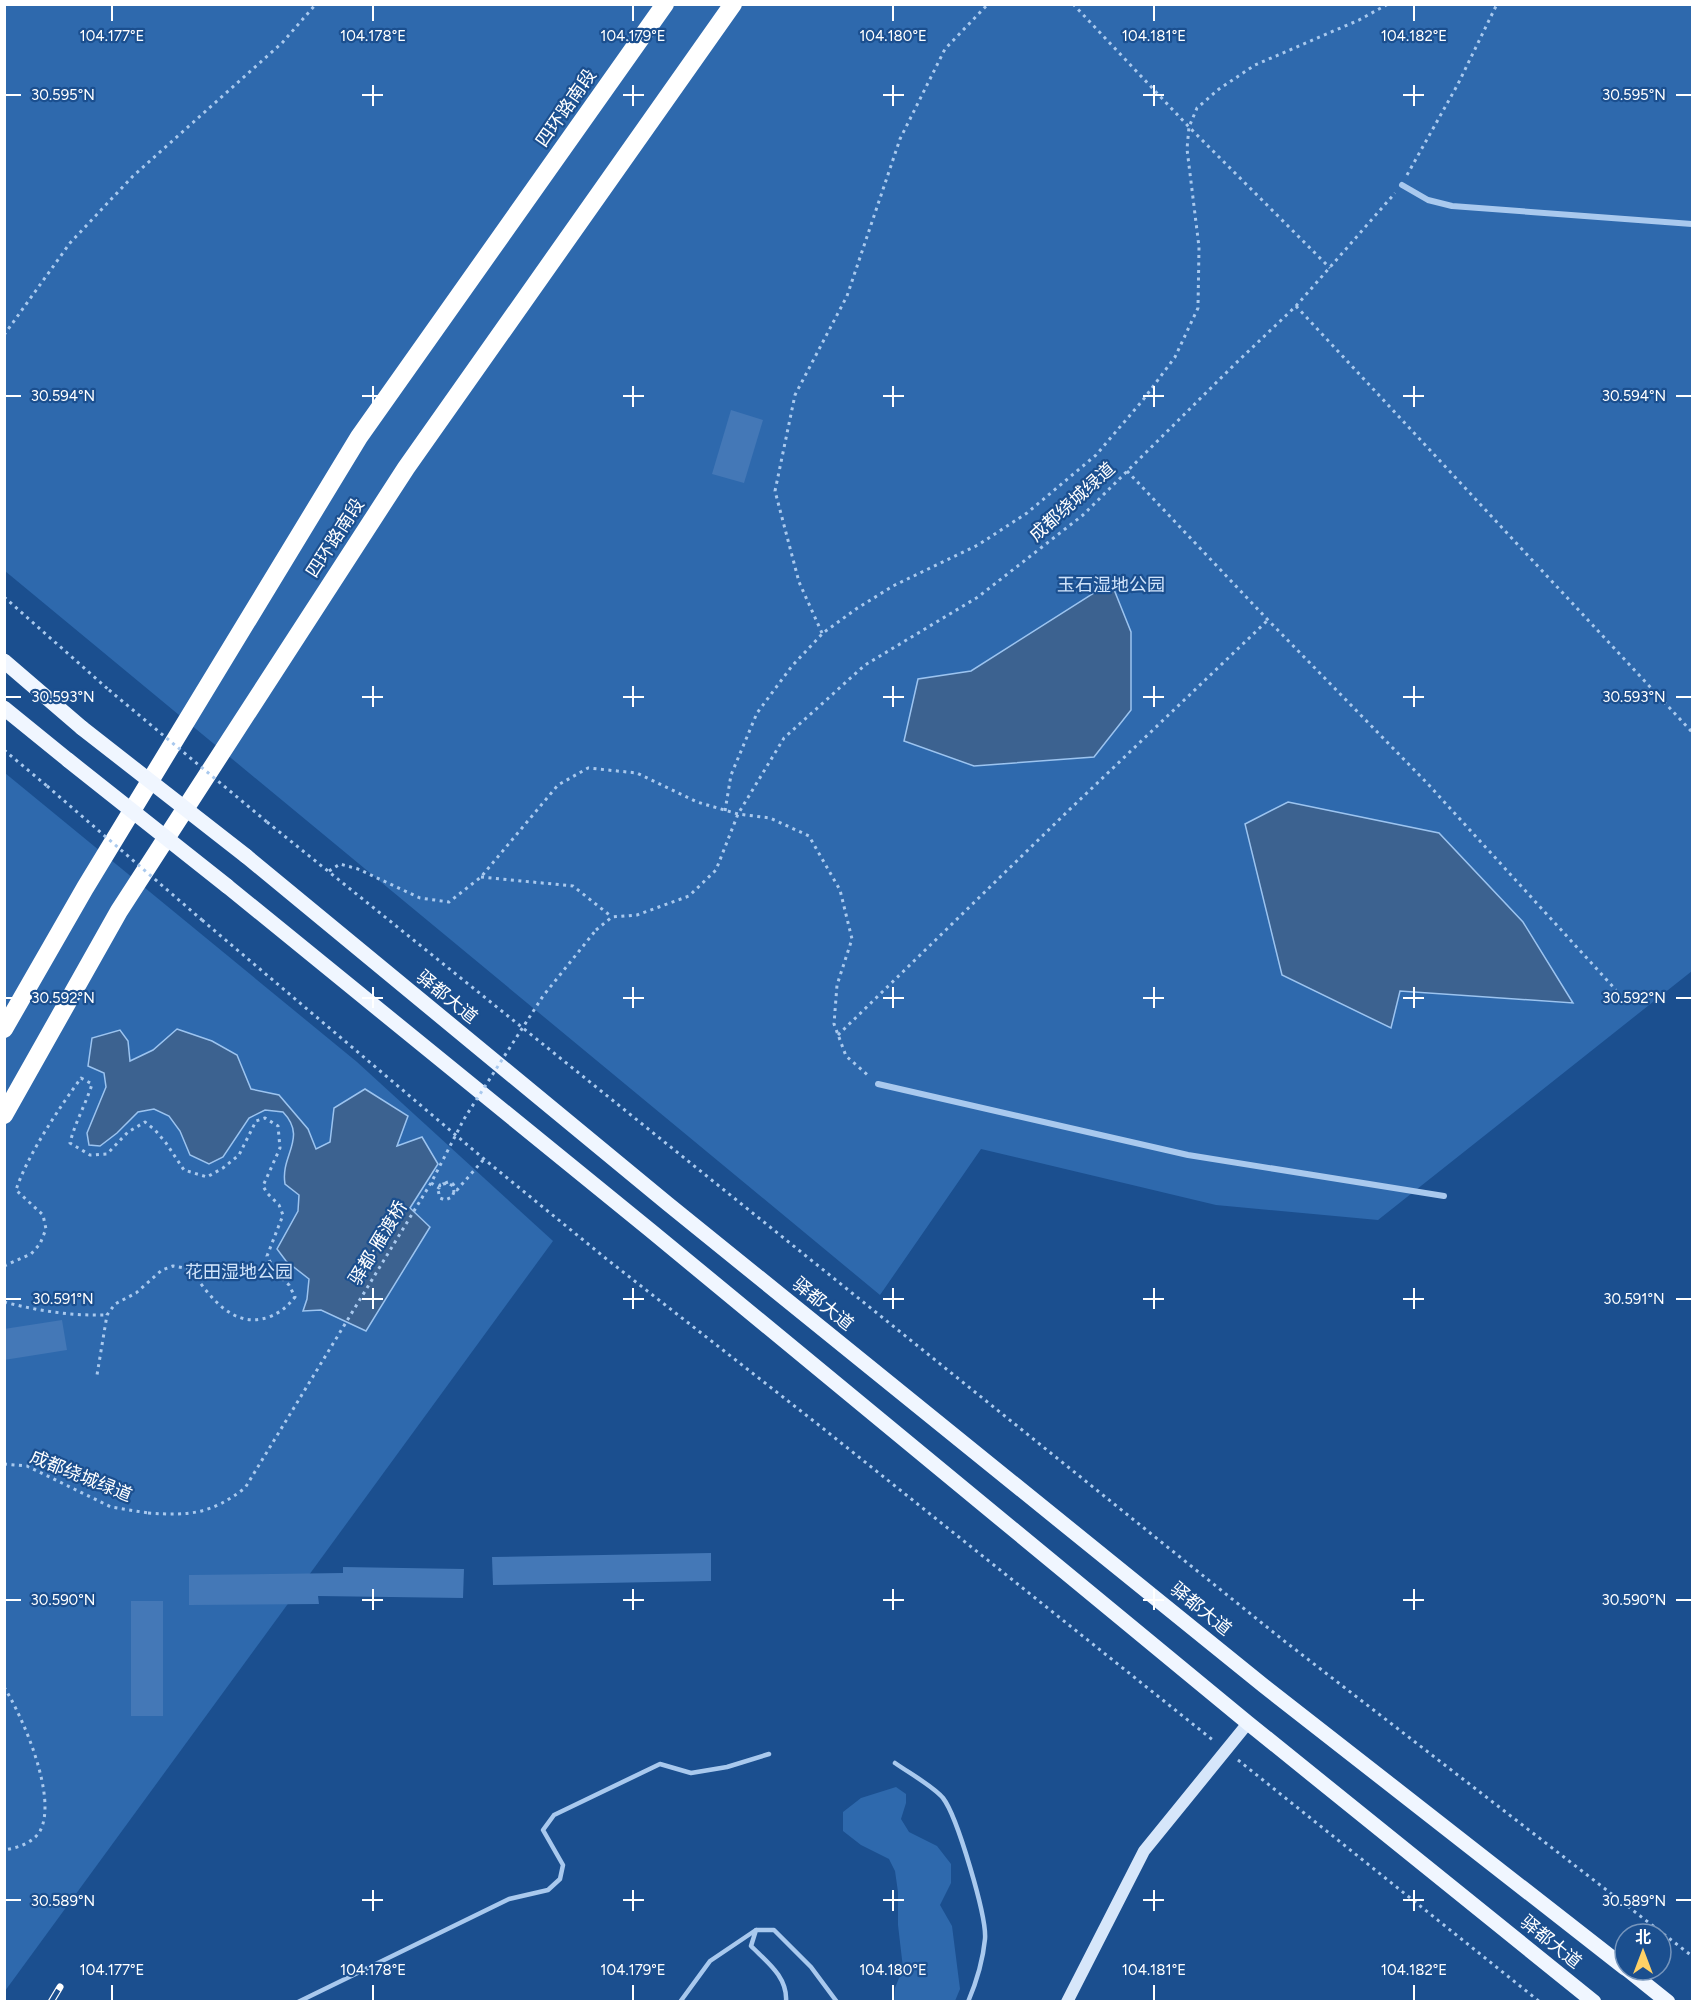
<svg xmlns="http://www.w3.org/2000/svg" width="1697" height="2006" viewBox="0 0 1697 2006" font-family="Figtree,'Noto Sans SC',sans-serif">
<rect width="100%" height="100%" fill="#1b4f8f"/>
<g fill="#2e69ad">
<polygon points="4,5 1692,5 1692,971 1378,1220 1216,1205 981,1149 880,1295 5,571"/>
<polygon points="5,773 357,1062 553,1241 5,1991"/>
<polygon points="896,1787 906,1794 906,1803 901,1819 909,1832 937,1846 951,1864 951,1883 940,1905 952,1926 960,1989 955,2001 894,2001 895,1988 903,1968 898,1925 898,1892 895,1871 889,1859 861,1845 843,1831 843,1812 861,1798"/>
</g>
<g fill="#3c6290" stroke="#9cc4f0" stroke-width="1.5">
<polygon points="1111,582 1131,632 1131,710 1094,757 974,766 904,741 918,679 971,671"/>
<polygon points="1288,802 1439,833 1523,922 1573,1003 1400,991 1391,1028 1282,975 1245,824"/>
<path d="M177,1029l35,12 25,14 14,34 28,6 29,34 8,20 14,-7 4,-34 31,-19 43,27 -11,30 25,-9 16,27 -28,44 20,19 -64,104 -45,-21 -18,1 4,-12 2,-20 -23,-18 -9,-12 21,-38 1,-16 -14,-11c-5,-29 23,-46 -2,-72l-18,-2 -16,8 -26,39 -14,7 -19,-9 -10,-24 -11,-15 -15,-7 -16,3 -21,21 -17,13 -11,-1 -2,-12 19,-46 -2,-14 -16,-7 4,-28 28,-8 8,11 2,20 23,-11z"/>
</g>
<g fill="#4478b7">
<polygon points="731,410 763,420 744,483 712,474"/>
<polygon points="62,1320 67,1350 4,1360 4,1329"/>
<polygon points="711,1553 711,1581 493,1585 492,1557"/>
<polygon points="343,1567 464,1569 463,1598 318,1596 319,1604 189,1605 189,1575 343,1573"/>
<rect x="131" y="1601" width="32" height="115"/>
</g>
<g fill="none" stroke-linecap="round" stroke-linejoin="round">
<g stroke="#a9c9ee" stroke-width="3" stroke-dasharray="3 4.5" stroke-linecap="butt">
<polyline points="1073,4 1189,127 1330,268"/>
<polyline points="1407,175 1458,84 1497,4"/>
<polyline points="1296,306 1692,732"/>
<polyline points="4,335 70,243 133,176 282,43 316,4"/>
<polyline points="1127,471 1268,620 1427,783 1616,990"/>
<polyline points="4,597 109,690"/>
<polyline points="822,633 799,582 775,491 795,395 847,296 900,139 945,49 988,4"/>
<polyline points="4,750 47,786"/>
<polyline points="725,811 731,775 757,713 792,666 823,633 856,609 893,586 978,545 1027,513 1096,455 1143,400 1175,357 1198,308 1199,247 1187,149 1189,127 1197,108 1219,89 1255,65 1359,20 1388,4"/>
<polyline points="267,822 1283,1640 1692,1956"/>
<polyline points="329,871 340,864 358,869 420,898 449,902 481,877 558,785 588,768 637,773 697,802 738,814 770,818 809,836 840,890 852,939 837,985 834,1024 846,1056 870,1077"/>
<polyline points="481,877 573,886 612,917"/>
<polyline points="202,920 484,1159 604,1257 820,1426 1214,1741"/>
<polyline points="596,930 612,917 637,915 689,896 716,870 738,814 784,738 865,665 978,597 1083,515 1235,364 1296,306 1395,193"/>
<polyline points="838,1035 1068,811 1268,620"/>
<polyline points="454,1192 452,1197 445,1200 440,1198 438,1190 440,1185 448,1182 453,1184 457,1190 484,1159"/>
<path d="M4,1266l27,-12 9,-10 6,-15 -3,-14 -27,-25c11,-34 43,-82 65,-112l11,6c-6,20 -17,38 -22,59l20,12 17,-1 21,-22 17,-10 10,8 11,13 18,27 23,7 16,-9 16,-13 17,-34 9,-3 13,8 2,22 -17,38 4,7 12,12 4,10 -16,41 9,17 13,12 6,12c-8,10 -14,15 -26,20 -37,13 -60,-22 -79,-48l-17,-3 -11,4 -26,23 -21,11 -8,11 -10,60"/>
<path d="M4,1302c35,9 68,14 103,13"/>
<polyline points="4,1464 27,1466 111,1507 148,1513"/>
<path d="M4,1687c19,30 54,111 36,144 -7,12 -23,17 -36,19"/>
<polyline points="1238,1760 1540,2002"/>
</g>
<g stroke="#a9c9ee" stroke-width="4.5">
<path d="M895,1763c14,10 38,23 48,35 14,18 44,119 42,141 -2,21 -9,44 -17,63"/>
<polyline points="298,2002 509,1899 548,1890 560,1879 563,1865 543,1830 554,1815 660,1764 691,1773 727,1767 769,1754"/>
<polyline points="680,2002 710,1961 756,1930"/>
<path d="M786,2002c2,-25 -19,-40 -35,-56l5,-16h18l37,37 26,35"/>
</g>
<g stroke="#a9c9ee" stroke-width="6">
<polyline points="1402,185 1428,200 1452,206 1692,224"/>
<polyline points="878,1084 1188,1155 1444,1196"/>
</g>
<polyline stroke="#d6e6fa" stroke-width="12" points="1067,2002 1144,1851 1248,1723"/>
<g stroke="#f0f6ff" stroke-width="15">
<polyline points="4,661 82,728"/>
<polyline points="4,708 68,760"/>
<polyline points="246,856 668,1204 1264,1686 1625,1968"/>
<polyline points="227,886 650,1230 1248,1723 1594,2002"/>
<polyline points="1628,1970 1668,2002"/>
</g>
<g stroke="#fff" stroke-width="18">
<polyline points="4,1029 85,888 359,437 665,4"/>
<polyline points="4,1115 119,911 406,468 733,4"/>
</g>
<defs>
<polyline id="rail" points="51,2002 60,1987"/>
</defs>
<use href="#rail" stroke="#fff" stroke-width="7"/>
<use href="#rail" stroke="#1b4f8f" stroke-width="4.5" stroke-dasharray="14" stroke-linecap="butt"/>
<g stroke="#a9c9ee" stroke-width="3" stroke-dasharray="3 4.5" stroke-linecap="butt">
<polyline points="109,690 267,822"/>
<polyline points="47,786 202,920"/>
<polyline points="431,1183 439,1188 443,1184 448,1183 453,1186 454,1192"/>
<path d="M148,1513c42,3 63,1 97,-25l186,-305 33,-64 79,-123 53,-66"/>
</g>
<g stroke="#f0f6ff" stroke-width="15">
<polyline points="82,728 246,856"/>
<polyline points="68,760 227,886"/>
</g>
</g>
<path fill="none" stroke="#fff" stroke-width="2" d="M112,6v15M373,6v15M633,6v15M893,6v15M1154,6v15M1414,6v15M373,85v21M633,85v21M893,85v21M1154,85v21M1414,85v21M6,95h15M362,95h21M623,95h21M883,95h21M1143,95h21M1403,95h21M1676,95h15M373,386v21M633,386v21M893,386v21M1154,386v21M1414,386v21M6,396h15M362,396h21M623,396h21M883,396h21M1143,396h21M1403,396h21M1676,396h15M373,686v21M633,686v21M893,686v21M1154,686v21M1414,686v21M6,697h15M362,697h21M623,697h21M883,697h21M1143,697h21M1403,697h21M1676,697h15M373,987v21M633,987v21M893,987v21M1154,987v21M1414,987v21M6,998h15M362,998h21M623,998h21M883,998h21M1143,998h21M1403,998h21M1676,998h15M373,1288v21M633,1288v21M893,1288v21M1154,1288v21M1414,1288v21M6,1299h15M362,1299h21M623,1299h21M883,1299h21M1143,1299h21M1403,1299h21M1676,1299h15M373,1589v21M633,1589v21M893,1589v21M1154,1589v21M1414,1589v21M6,1600h15M362,1600h21M623,1600h21M883,1600h21M1143,1600h21M1403,1600h21M1676,1600h15M373,1890v21M633,1890v21M893,1890v21M1154,1890v21M1414,1890v21M6,1900h15M362,1900h21M623,1900h21M883,1900h21M1143,1900h21M1403,1900h21M1676,1900h15M112,1985v15M373,1985v15M633,1985v15M893,1985v15M1154,1985v15M1414,1985v15"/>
<g text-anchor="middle" stroke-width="4.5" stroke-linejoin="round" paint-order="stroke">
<g font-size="18" fill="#fff" stroke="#1b4f8f">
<text transform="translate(566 108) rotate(-55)" y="6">四环路南段</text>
<text transform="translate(1072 502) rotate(-42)" y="6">成都绕城绿道</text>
<text transform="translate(335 538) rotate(-57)" y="6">四环路南段</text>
<text transform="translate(447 997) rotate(39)" y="6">驿都大道</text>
<text transform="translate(378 1243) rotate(-59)" y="6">驿都·雁渡桥</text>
<text transform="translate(823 1304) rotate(39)" y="6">驿都大道</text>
<text transform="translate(81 1476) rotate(22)" y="6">成都绕城绿道</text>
<text transform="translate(1201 1609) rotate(39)" y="6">驿都大道</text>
<text transform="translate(1551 1942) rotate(39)" y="6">驿都大道</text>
</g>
<g font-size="18" fill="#cfe3fa" stroke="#1b4f8f">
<text x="1111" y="591">玉石湿地公园</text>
<text x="239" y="1278">花田湿地公园</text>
</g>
</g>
<g font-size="15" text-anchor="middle" fill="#fff" stroke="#1b4f8f" stroke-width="4.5" stroke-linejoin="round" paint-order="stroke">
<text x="112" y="41">104.177°E</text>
<text x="373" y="41">104.178°E</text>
<text x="633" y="41">104.179°E</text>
<text x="893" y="41">104.180°E</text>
<text x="1154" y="41">104.181°E</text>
<text x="1414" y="41">104.182°E</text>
<text x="63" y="100">30.595°N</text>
<text x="1634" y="100">30.595°N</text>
<text x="63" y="401">30.594°N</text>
<text x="1634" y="401">30.594°N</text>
<text x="63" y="702">30.593°N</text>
<text x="1634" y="702">30.593°N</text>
<text x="63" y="1003">30.592°N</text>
<text x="1634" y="1003">30.592°N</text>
<text x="63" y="1304">30.591°N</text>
<text x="1634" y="1304">30.591°N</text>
<text x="63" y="1605">30.590°N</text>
<text x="1634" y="1605">30.590°N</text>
<text x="63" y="1906">30.589°N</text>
<text x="1634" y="1906">30.589°N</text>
<text x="112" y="1975">104.177°E</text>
<text x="373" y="1975">104.178°E</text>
<text x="633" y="1975">104.179°E</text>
<text x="893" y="1975">104.180°E</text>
<text x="1154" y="1975">104.181°E</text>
<text x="1414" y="1975">104.182°E</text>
</g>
<rect width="1697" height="2006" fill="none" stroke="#ffffff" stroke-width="12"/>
<g transform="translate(1643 1952)"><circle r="28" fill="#1b4f8f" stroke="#7695bc" stroke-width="1.5"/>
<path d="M0-4.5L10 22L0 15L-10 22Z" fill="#ffd166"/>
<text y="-9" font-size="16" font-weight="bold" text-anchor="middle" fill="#ffffff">北</text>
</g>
</svg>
